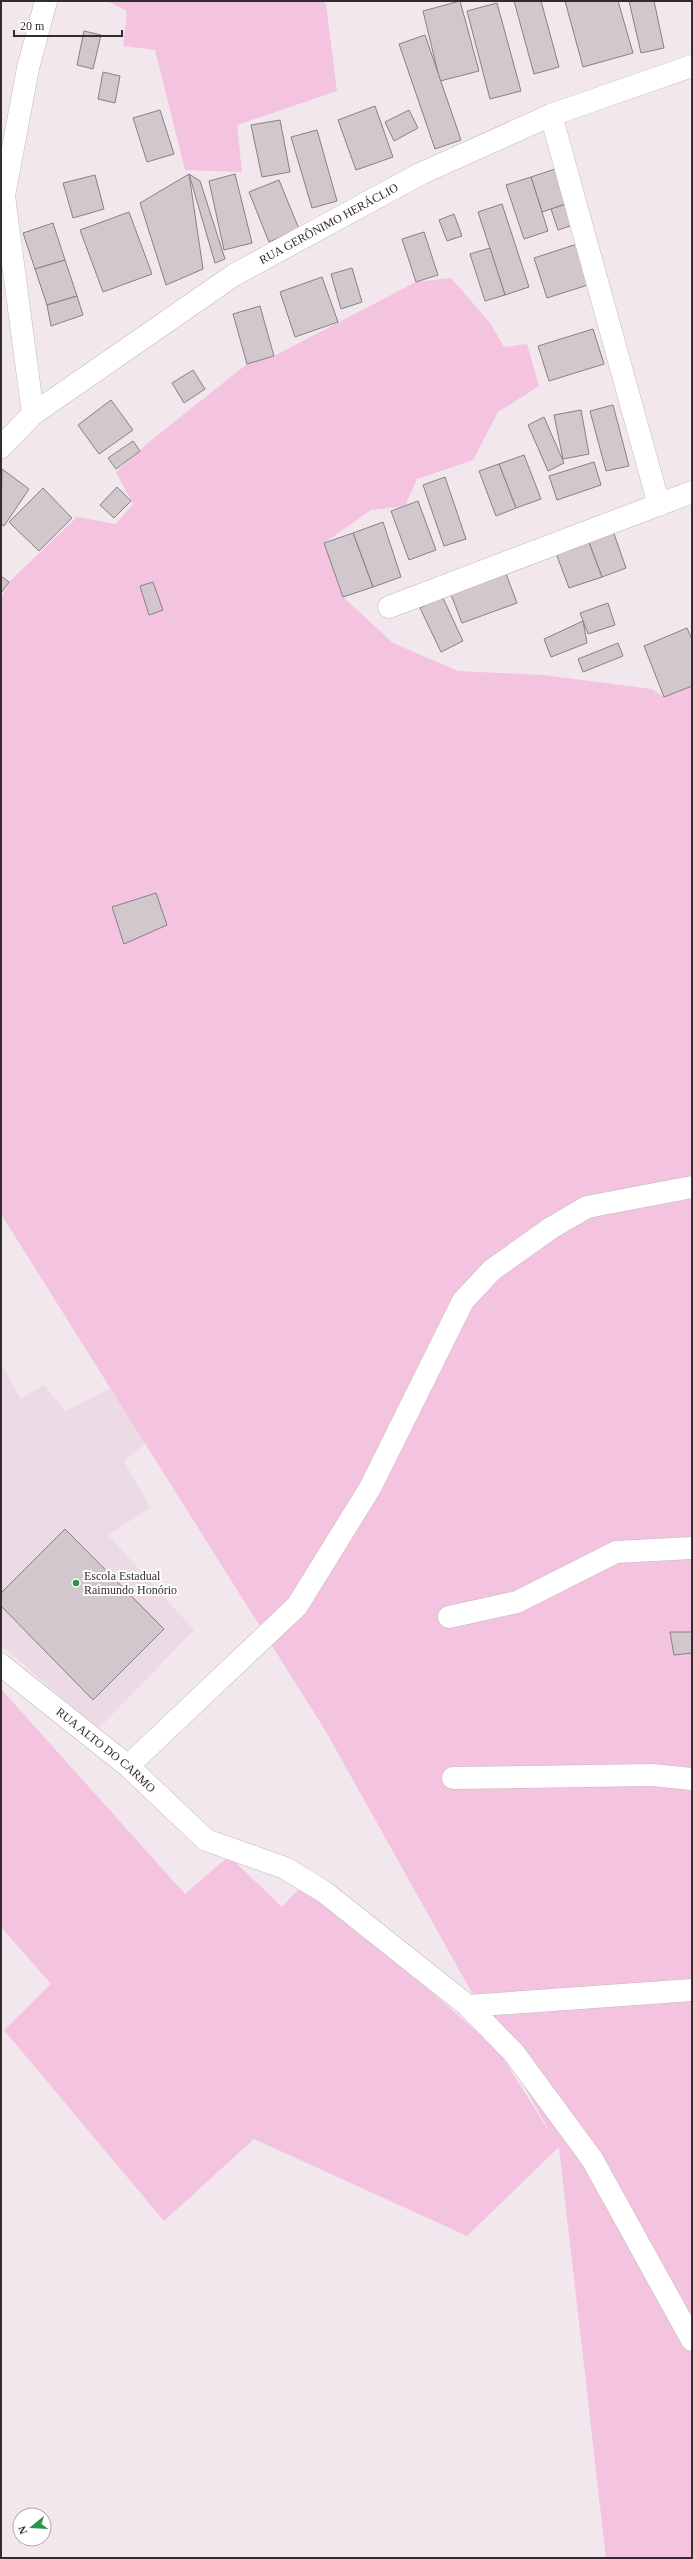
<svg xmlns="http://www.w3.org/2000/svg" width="693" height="2559" viewBox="0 0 693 2559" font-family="'Times New Roman',serif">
<rect width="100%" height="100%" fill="#f1e7ec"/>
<polygon fill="#ecdae4" points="1,1364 21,1399 44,1385 65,1411 113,1387 150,1439 124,1461 150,1508 108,1535 194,1630 98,1729 1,1645"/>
<g fill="#f4c3df">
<polygon points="107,1 323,1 326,4 337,91 237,125 242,172 185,170 155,50 123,46 127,11"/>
<polygon points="451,278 490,323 504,347 527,344 539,386 498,412 473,460 417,479 405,506 371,510 324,543 343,597 393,643 458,671 543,675 652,689 664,697 692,686 692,2558 606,2558 559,2147 467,2236 254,2139 164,2221 4,2030 51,1984 1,1927 1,1689 185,1894 229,1856 282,1907 301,1887 429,1990 498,2050 552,2136 325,1730 1,1214 1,598 9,582 77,517 116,524 133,504 116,472 149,442 247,364 274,356 416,282"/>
</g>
<g fill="#d1c7cc" stroke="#898085">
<polygon points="460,1 479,71 440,81 423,11"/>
<polygon points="514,1 541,1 559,67 534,74"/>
<polygon points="565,1 618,1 633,53 583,67"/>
<polygon points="629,1 654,1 664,48 641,53"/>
<polygon points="497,3 521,91 490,99 467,11"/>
<polygon points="84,31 101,35 93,69 77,65"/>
<polygon points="425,35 461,140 435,149 399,44"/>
<polygon points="103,72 120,76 115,103 98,99"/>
<polygon points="375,106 393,157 356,170 338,120"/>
<polygon points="160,110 174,154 147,162 133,118"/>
<polygon points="409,110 418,128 394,141 385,122"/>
<polygon points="280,120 290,172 262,177 251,125"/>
<polygon points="317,130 337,201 312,208 291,137"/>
<polygon points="558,168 569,203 542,212 531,177"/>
<polygon points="189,174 203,269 166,285 140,203"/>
<polygon points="189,174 200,181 225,259 215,263"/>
<polygon points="235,174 252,243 224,250 209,181"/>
<polygon points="95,175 104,209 73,218 63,183"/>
<polygon points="531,177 548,231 524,239 506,185"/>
<polygon points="279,180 299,229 269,242 249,192"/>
<polygon points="569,203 576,224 558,230 551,209"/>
<polygon points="502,204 529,287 505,295 478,212"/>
<polygon points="129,212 152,274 103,292 80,230"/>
<polygon points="454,214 462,236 447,241 439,220"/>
<polygon points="53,223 65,260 35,269 23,233"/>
<polygon points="424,232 438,275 416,282 402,239"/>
<polygon points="580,243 594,283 547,298 534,258"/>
<polygon points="490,248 505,295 485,301 470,254"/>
<polygon points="65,260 77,296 47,305 35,269"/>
<polygon points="352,268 362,302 341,309 331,274"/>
<polygon points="322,277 338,322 295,337 280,292"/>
<polygon points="77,296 83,315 51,326 47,305"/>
<polygon points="260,306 274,356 247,364 233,314"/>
<polygon points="593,329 604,364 549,381 538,346"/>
<polygon points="193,370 205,389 184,403 172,383"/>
<polygon points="111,400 133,430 99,454 78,425"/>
<polygon points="613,405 629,466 606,471 590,411"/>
<polygon points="581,410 589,454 563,459 554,415"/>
<polygon points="544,417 564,463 548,471 528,425"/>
<polygon points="133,441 140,451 116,469 108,458"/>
<polygon points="524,455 541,499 516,508 499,464"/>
<polygon points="594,462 601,485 557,500 549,476"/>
<polygon points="499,464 516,508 496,516 479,471"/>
<polygon points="2,469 29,489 4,526 1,524"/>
<polygon points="445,477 466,539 444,546 423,485"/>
<polygon points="117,487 131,501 114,518 100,505"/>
<polygon points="43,488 72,518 39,551 9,522"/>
<polygon points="418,501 436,550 409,560 391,511"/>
<polygon points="383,522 401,577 373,587 353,533"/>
<polygon points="613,531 626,568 602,577 588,540"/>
<polygon points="353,533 373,587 343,597 324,543"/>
<polygon points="588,540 602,577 569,588 556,553"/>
<polygon points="505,571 517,603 462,623 450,592"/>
<polygon points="1,576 9,582 1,593"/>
<polygon points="153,582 163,610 149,615 140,586"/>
<polygon points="442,596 463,641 441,652 420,608"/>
<polygon points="608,603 615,625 588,634 580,613"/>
<polygon points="583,621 587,643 551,657 544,639"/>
<polygon points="687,628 692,639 692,686 664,697 644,646"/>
<polygon points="618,643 623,656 583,672 578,659"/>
<polygon points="156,893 167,925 124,944 112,907"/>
<polygon points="65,1529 164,1629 93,1700 1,1606 1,1593"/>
<polygon points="670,1632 692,1632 692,1653 674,1655"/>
</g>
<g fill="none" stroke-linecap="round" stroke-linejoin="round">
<defs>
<g id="street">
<polyline points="551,115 659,505"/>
<polyline points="33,414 4,196 28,68 46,1"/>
<path id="s1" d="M1,447l32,-33 201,-139 186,-101 131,-59 141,-49"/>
<polyline points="389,607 692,492"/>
<polyline points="449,1617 517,1602 616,1552 692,1548"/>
<path id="s2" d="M1,1665l127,101 78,74 79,28 38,23 145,115 46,47 78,106 100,181"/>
<polyline points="128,1766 297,1606 370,1488 463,1301 492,1270 551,1228 587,1207 692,1187"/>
<polyline points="453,1778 652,1775 692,1779"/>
<polyline points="468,2006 692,1990"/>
</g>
</defs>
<use href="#street" stroke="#c2b8be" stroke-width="23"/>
<use href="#street" stroke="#fff" stroke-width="22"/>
</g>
<circle fill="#28944c" stroke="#fff" stroke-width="1.5" cx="76" cy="1583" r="4"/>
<g text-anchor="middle" stroke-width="4" stroke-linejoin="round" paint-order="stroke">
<g font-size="12" fill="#312d2f" stroke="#fff">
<text dy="4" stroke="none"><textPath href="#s1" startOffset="398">RUA GERÔNIMO HERÁCLIO</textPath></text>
<text dy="4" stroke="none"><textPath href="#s2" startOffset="135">RUA ALTO DO CARMO</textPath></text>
</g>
<g font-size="12" fill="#312d2f" stroke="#fff" text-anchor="start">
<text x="84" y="1580">Escola Estadual<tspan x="84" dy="14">Raimundo Honório</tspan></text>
</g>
</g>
<rect width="693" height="2559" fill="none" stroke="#312d2f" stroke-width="4"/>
<g transform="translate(32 2527) rotate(252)"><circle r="19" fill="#ffffff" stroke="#adabac"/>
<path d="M0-3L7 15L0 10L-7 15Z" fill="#28944c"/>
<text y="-6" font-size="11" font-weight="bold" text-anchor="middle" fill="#312d2f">N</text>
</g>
<path d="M14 30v6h108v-6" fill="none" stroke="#312d2f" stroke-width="2"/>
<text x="20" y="30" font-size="12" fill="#312d2f" stroke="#ffffff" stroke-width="3" paint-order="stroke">20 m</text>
</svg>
